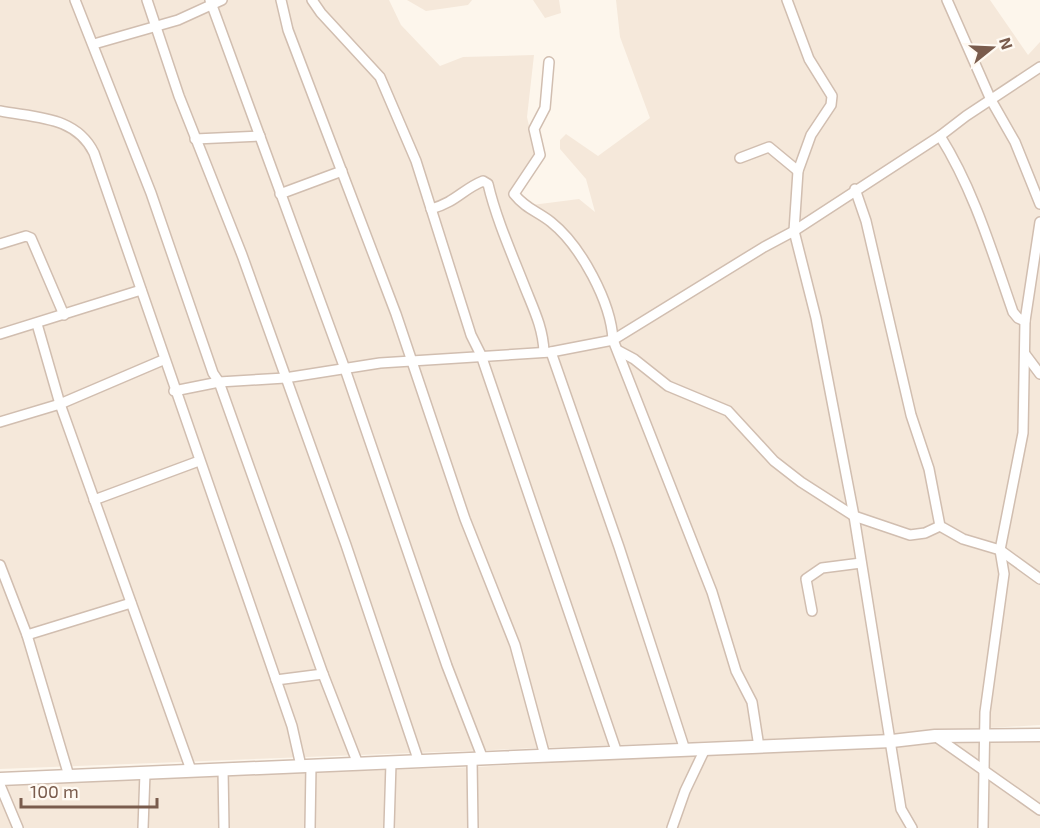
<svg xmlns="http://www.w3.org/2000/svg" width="1040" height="828" viewBox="0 0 1040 828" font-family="'Exo 2',sans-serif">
<rect width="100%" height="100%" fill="#fdf6ec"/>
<g fill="#f5e8da">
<polygon points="0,0 389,0 401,25 440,66 463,57 534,55 527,117 536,156 517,191 532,205 579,199 595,212 586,179 560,149 560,140 566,134 598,156 650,118 620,37 616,0 990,0 1028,55 1040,42 1040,725 848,736 0,769"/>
<polygon points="407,0 472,0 468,5 426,11"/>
<polygon points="533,0 559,0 561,13 545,18"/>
<polygon points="1040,739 1040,828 0,828 0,783 476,767 846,746"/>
</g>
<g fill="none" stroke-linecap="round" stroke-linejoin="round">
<defs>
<g id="minor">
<polyline points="75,0 151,193 213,373 219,382 323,674 358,764"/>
<polyline points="147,0 179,96 242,255 346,545 419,762"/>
<polyline points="210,0 345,369 447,666 483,759"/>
<polyline points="281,0 288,30 396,314 465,519 515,645 545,756"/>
<polyline points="312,0 321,13 380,77 416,161 471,335 481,355 617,753"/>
<polyline points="787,0 809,59 832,96 831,105 811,135 798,171 794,231 816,318 854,516 901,809 912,828"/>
<polyline points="947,0 991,100 1015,142 1040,204"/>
<polyline points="94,44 178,20 222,0"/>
<path d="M549,62l-4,46 -11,21 6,26 -26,39c12,15 23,17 37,28 30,24 60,80 62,118l99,252 24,79 16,31 7,45"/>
<path d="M0,111c36,7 76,5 94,42l198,573 9,40"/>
<path d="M940,136c34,54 52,116 73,176l5,6 7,3"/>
<polyline points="195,139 260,136"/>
<polyline points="740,158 769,147 798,171"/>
<polyline points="855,189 866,221 911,415 929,469 940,526 963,539 1000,550 1040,579"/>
<polyline points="280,194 342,171"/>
<path d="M431,209c25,-7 32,-20 52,-28l5,3c8,34 23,68 36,101 9,23 19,42 20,67"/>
<polyline points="0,244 26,236 31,238 64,315"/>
<polyline points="37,324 60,404 191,770"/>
<polyline points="0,334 141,290"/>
<polyline points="619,351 634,359 668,386 728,411 774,461 801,482 854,516 910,535 925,533 940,526"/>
<polyline points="551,352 619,547 685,750"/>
<polyline points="1025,354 1040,374"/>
<polyline points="174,391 219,382 285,378 380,363 551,352 613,340 764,247 794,231 940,136 966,116 1040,67"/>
<polyline points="0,422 60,404 163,360"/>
<polyline points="94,500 199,461"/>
<polyline points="0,565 27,635 69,776"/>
<polyline points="812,611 806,579 822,568 861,563"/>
<polyline points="27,635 131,603"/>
<polyline points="276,680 323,674"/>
<polyline points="935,736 1040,810"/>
<polyline points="472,759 473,828"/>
<polyline points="223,769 224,828"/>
<polyline points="0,785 18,828"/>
<polyline points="143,828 145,773"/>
<polyline points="310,828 311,765"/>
<polyline points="389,828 391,763"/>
<polyline points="672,828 685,791 705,749"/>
<polyline points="983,828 985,712 1004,574 1000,550 1023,433 1025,321 1040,222"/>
</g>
<polyline id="tertiary" points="0,779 892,741 935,736 1040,735"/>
</defs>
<use href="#minor" stroke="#d1beb0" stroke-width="12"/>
<use href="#tertiary" stroke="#d1beb0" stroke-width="15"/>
<use href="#minor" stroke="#fff" stroke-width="9"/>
<use href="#tertiary" stroke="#fff" stroke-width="12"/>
</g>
<g transform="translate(992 48) rotate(72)" stroke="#fffaf3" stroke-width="4.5" paint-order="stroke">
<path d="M0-4.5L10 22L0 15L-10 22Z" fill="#7a5c4d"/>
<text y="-9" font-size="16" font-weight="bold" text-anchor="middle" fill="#7a5c4d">N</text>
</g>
<path d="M21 798v9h136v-9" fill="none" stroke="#7a5c4d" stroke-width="3"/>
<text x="30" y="798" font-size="18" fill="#7a5c4d" stroke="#fffaf3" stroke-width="4.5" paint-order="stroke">100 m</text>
</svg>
